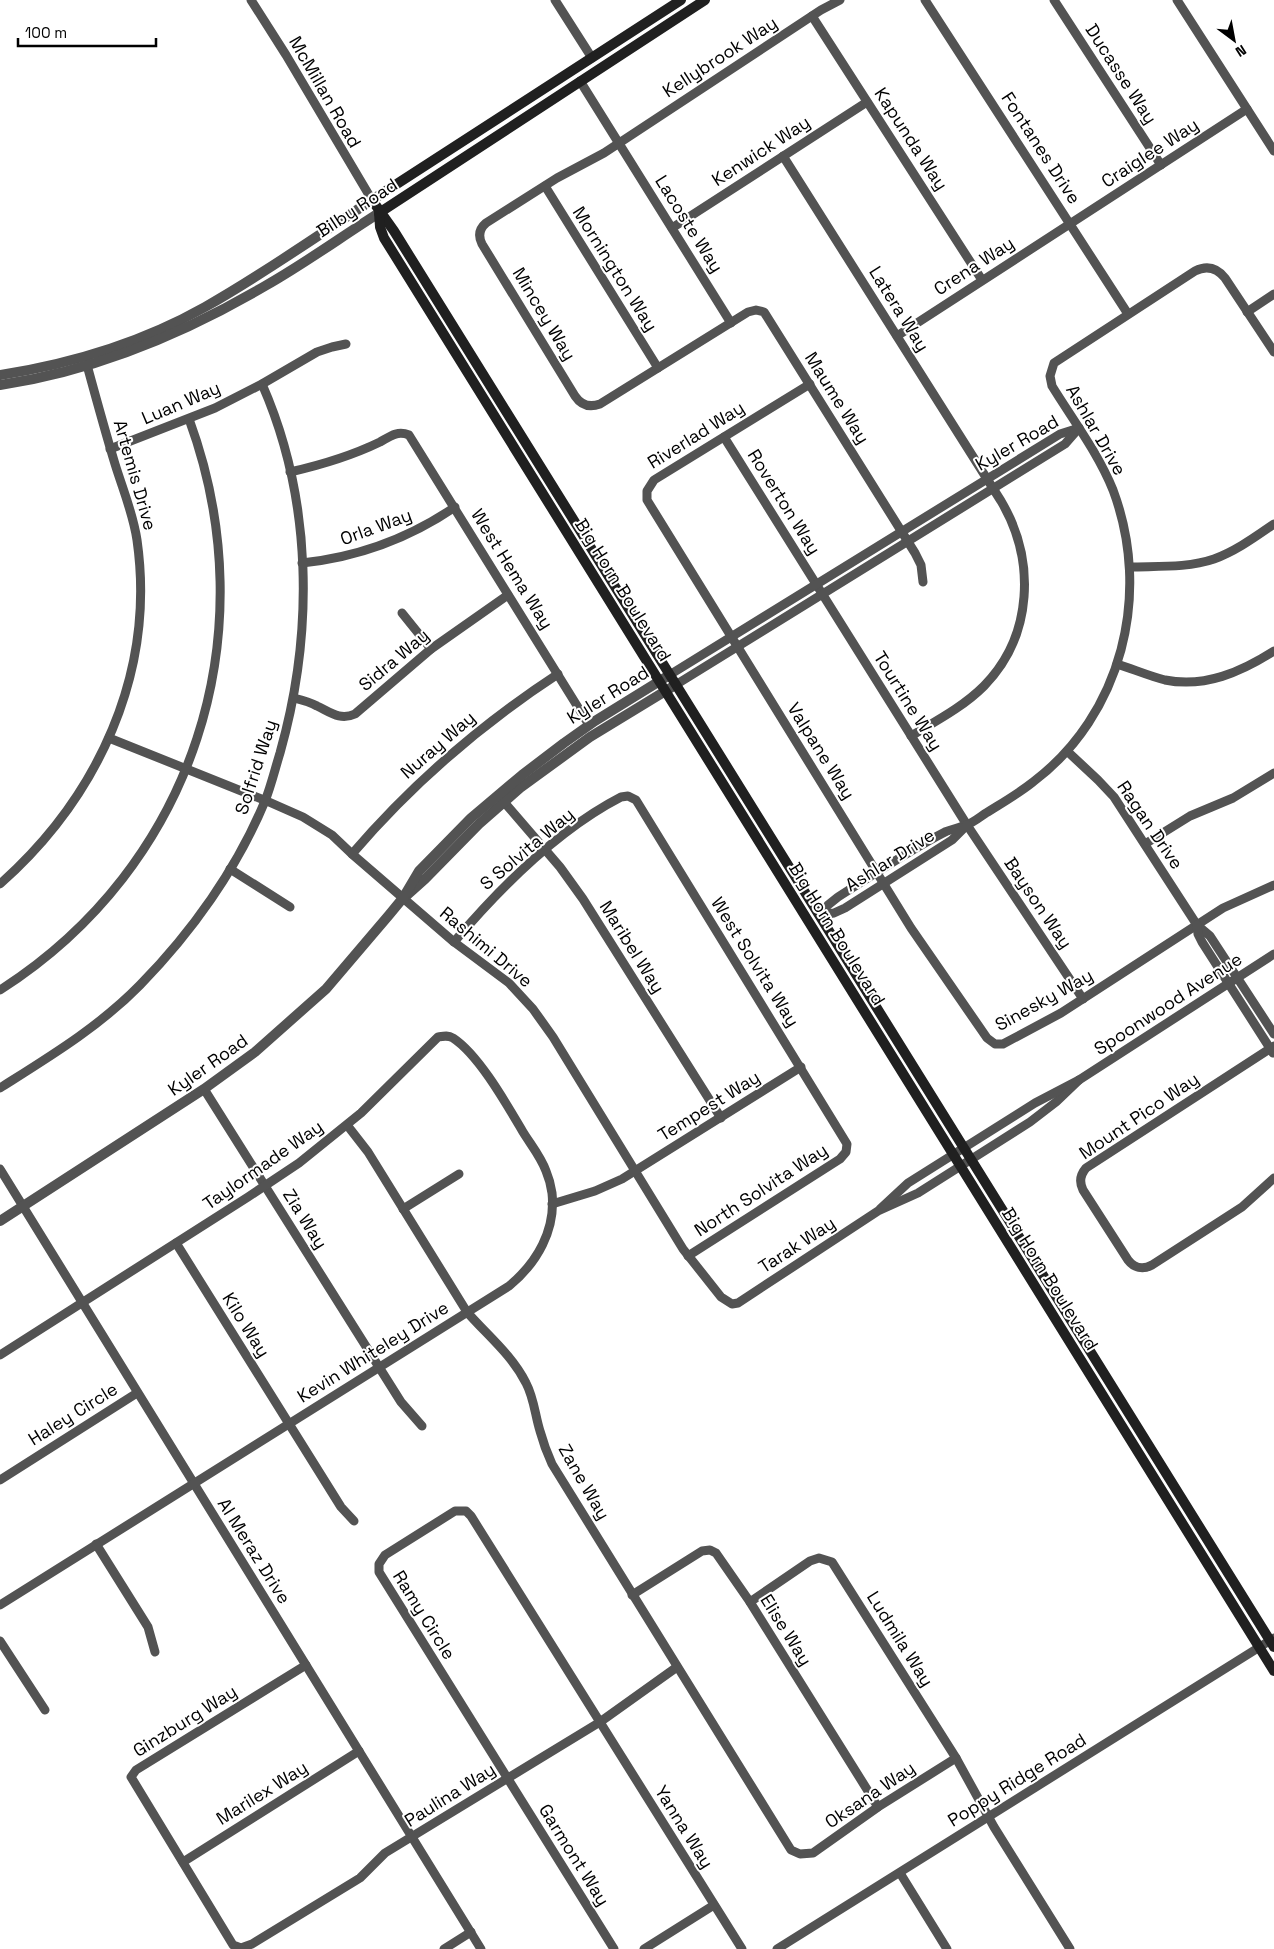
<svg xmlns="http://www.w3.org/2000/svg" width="1274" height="1949" viewBox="0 0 1274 1949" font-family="'Space Grotesk',sans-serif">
<rect width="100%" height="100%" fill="#fff"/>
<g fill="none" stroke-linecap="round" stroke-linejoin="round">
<g stroke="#535353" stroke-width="9">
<polyline points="251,0 286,55 372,200"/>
<polyline points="555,0 592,58"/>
<path d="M840,0l-19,10 -217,143 -47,25 -71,45c-7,6 -8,13 -4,21l93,152c6,9 14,12 25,8l148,-92 8,-2 8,2 151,241 6,12 2,17"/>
<polyline points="925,0 1128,314"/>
<polyline points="1054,0 1161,165"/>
<polyline points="1177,0 1274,151"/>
<polyline points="812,16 982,280"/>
<polyline points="580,81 731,323"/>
<path d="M783,156l218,345c35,59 32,135 -17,185 -21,21 -48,35 -73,50"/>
<polyline points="545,186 658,368"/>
<polyline points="672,228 867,102"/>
<polyline points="1247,312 1274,294"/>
<polyline points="897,336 1247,109"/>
<polyline points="810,384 654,480 647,491 647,500 911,928 987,1038 995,1044 1003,1044 1061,1013 1223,908 1274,885"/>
<polyline points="724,437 967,825 1083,999"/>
<polyline points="110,449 215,408 262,384 317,352 332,347 346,344"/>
<path d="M290,472c31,-7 61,-16 90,-30 9,-5 17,-12 29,-7l180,290"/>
<path d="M302,563c57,-6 106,-24 153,-56"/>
<path d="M1130,567c28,-1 58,1 84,-8 22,-8 41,-22 60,-35"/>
<polyline points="402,613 431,649"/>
<path d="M1117,664c16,5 32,12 48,16 40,8 76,-8 109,-29"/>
<polyline points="671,674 1060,434 1079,428"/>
<polyline points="677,684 1065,444 1079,428"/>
<path d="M294,698c8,2 16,4 23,8 13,6 23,15 38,8l76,-65 77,-54"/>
<polyline points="109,738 269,802 303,817 332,835 352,854 454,942 509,983 533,1009 553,1037 683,1249 721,1297 732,1304 738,1303 878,1211 918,1193 1030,1122 1056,1102 1079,1080"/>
<polyline points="1067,751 1098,780 1114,797 1197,925 1210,936 1274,1034"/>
<polyline points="504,802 560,867 583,899 721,1118"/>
<polyline points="1145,844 1190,816 1233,798 1274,773"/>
<path d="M352,854c60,-70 128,-129 206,-180"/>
<polyline points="230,869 290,907"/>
<path d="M0,884c98,-87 156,-211 137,-344 -4,-27 -14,-50 -22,-76 -10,-33 -19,-66 -28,-99"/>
<path d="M820,915l8,-10 10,-8c35,-22 70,-46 107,-65 7,-3 14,-4 21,-7 7,-2 14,-8 20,-12 16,-10 32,-19 47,-31 89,-67 119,-188 80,-292 -15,-37 -40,-70 -61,-104l-2,-10 4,-13 141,-92c12,-6 22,-3 30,7l49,74"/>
<polyline points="820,915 834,913 845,908 952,840 967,825"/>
<polyline points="1197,925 1198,934 1202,942 1273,1053"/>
<path d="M454,942c45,-53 105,-113 167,-145l7,-1 8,4 211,344 -1,8 -6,7 -152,97"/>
<path d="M0,990c194,-124 268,-356 189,-571"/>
<path d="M1274,1046l-188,122c-6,7 -7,14 -3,22l45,70c6,8 15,10 24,5l90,-58 32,-29"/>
<path d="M0,1088c49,-31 99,-61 140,-103 51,-52 97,-116 125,-184 6,-15 10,-32 15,-48 34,-120 33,-253 -18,-369"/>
<polyline points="204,1089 401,1402 422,1426"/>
<path d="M347,1125l21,27 99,160c20,23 45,43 59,71 8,15 9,32 14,48 3,11 7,22 12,33l239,386 9,4 13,-1 65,-46 78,-49"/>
<polyline points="0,1169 481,1949"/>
<polyline points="552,1204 595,1191 622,1179 801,1067"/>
<polyline points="403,1209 459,1174"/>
<polyline points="880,1209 908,1183 1035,1103 1079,1080 1274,954"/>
<polyline points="176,1243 341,1507 354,1521"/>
<path d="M0,1355l248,-158 51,-34 62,-50 77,-76c6,-1 10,-2 15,1 26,17 54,67 70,94 8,13 18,25 23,39 3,7 5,15 6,22 4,37 -15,70 -43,93l-509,319"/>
<polyline points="0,1480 137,1393"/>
<polyline points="96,1544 148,1627 155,1652"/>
<polyline points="632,1595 702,1551 710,1550 716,1553 750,1602 878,1807"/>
<polyline points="750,1602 810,1561 819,1558 832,1562 956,1758 994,1827 1070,1949"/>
<polyline points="0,1641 45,1710"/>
<polyline points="306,1665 136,1770 131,1777 233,1945 241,1948 252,1944 360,1878 385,1853 600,1722 677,1667"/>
<polyline points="183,1862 359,1751"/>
<polyline points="900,1873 947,1949"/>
<polyline points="444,1949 471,1932"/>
<polyline points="614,1949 379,1572 379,1564 385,1555 455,1511 466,1511 471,1516 742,1949"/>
<polyline points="644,1949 714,1905"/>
<polyline points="777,1949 1274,1638"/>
</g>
<g stroke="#535353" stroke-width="10">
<path d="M0,375c70,-11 143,-33 205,-68 57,-32 112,-71 167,-107"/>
<path d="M0,385c94,-14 183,-51 265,-99 39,-22 76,-49 114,-73"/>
<polyline points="406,896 425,879 479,824 520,788 590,737 677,684"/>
<polyline points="0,1221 204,1089 255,1052 326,989 389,915 403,898 419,871 471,818 522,775 564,743 595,721 671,674"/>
</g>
<g stroke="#202020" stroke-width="10">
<polyline points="681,0 372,200 394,231 1274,1647"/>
<polyline points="379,213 380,227 384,238 1274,1671"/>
<polyline points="379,213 705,0"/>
</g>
</g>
<g text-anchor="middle" stroke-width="4" stroke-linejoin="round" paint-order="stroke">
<g font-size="18" fill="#000" stroke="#fff">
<text transform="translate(720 57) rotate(-33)" y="6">Kellybrook Way</text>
<text transform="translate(1121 74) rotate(57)" y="6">Ducasse Way</text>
<text transform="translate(325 92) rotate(60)" y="6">McMillan Road</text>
<text transform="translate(911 139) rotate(57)" y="6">Kapunda Way</text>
<text transform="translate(1041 148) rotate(57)" y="6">Fontanes Drive</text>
<text transform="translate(761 151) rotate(-33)" y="6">Kenwick Way</text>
<text transform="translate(1150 153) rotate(-33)" y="6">Craiglee Way</text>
<text transform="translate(357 208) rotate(-33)" y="6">Bilby Road</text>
<text transform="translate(689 224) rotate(58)" y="6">Lacoste Way</text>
<text transform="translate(974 266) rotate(-33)" y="6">Crena Way</text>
<text transform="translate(615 269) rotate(58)" y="6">Mornington Way</text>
<text transform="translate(899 309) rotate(58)" y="6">Latera Way</text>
<text transform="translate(544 314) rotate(59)" y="6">Mincey Way</text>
<text transform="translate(837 398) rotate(58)" y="6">Maume Way</text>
<text transform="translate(181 403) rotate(-23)" y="6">Luan Way</text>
<text transform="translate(1096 430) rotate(60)" y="6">Ashlar Drive</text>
<text transform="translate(696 435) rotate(-32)" y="6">Riverlad Way</text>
<text transform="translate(1017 443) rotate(-30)" y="6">Kyler Road</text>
<text transform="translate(135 475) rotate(74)" y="6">Artemis Drive</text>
<text transform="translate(784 502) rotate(58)" y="6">Roverton Way</text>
<text transform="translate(376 527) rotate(-20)" y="6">Orla Way</text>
<text transform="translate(512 569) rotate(58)" y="6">West Hema Way</text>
<text transform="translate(623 590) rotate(58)" y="6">Big Horn Boulevard</text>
<text transform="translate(394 660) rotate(-40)" y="6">Sidra Way</text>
<text transform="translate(608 695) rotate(-32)" y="6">Kyler Road</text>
<text transform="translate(908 701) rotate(58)" y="6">Tourtine Way</text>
<text transform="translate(438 745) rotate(-41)" y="6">Nuray Way</text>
<text transform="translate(821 751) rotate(58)" y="6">Valpane Way</text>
<text transform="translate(256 767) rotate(-72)" y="6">Solfrid Way</text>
<text transform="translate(1150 825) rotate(56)" y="6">Ragan Drive</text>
<text transform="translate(527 849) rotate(-40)" y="6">S Solvita Way</text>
<text transform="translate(890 860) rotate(-32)" y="6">Ashlar Drive</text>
<text transform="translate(1038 903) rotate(56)" y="6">Bayson Way</text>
<text transform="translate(837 934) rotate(58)" y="6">Big Horn Boulevard</text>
<text transform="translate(486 947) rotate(40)" y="6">Rashimi Drive</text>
<text transform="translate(632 947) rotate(58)" y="6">Maribel Way</text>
<text transform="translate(755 962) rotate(58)" y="6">West Solvita Way</text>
<text transform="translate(1044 1000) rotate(-29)" y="6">Sinesky Way</text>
<text transform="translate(1168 1004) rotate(-33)" y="6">Spoonwood Avenue</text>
<text transform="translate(208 1065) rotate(-35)" y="6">Kyler Road</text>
<text transform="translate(709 1106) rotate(-32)" y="6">Tempest Way</text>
<text transform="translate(1139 1116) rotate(-34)" y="6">Mount Pico Way</text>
<text transform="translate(263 1165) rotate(-35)" y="6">Taylormade Way</text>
<text transform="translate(761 1190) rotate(-33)" y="6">North Solvita Way</text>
<text transform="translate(305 1219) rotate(58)" y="6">Zia Way</text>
<text transform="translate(797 1245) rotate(-33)" y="6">Tarak Way</text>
<text transform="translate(1050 1279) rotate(58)" y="6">Big Horn Boulevard</text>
<text transform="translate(246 1325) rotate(58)" y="6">Kilo Way</text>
<text transform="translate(373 1352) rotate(-32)" y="6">Kevin Whiteley Drive</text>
<text transform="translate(73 1414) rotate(-32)" y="6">Haley Circle</text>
<text transform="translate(584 1482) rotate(60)" y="6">Zane Way</text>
<text transform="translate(254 1551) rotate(58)" y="6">Al Meraz Drive</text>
<text transform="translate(424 1615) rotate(58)" y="6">Ramy Circle</text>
<text transform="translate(786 1630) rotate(58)" y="6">Elise Way</text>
<text transform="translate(900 1639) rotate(58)" y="6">Ludmila Way</text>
<text transform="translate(185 1721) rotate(-32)" y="6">Ginzburg Way</text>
<text transform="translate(1017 1780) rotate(-32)" y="6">Poppy Ridge Road</text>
<text transform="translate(262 1793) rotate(-32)" y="6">Marilex Way</text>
<text transform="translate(450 1795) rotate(-32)" y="6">Paulina Way</text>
<text transform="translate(870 1795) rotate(-34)" y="6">Oksana Way</text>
<text transform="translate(684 1827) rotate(58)" y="6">Yanna Way</text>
<text transform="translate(574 1855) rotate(58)" y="6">Garmont Way</text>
</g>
</g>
<g transform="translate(1234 40) rotate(148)" stroke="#ffffff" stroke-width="4" paint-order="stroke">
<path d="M0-4L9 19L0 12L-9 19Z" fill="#000000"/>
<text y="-8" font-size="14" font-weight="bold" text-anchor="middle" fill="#000000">N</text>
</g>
<path d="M18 38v8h138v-8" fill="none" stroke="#000000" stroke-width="2.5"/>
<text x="25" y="38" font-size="15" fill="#000000" stroke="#ffffff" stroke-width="4" paint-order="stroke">100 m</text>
</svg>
